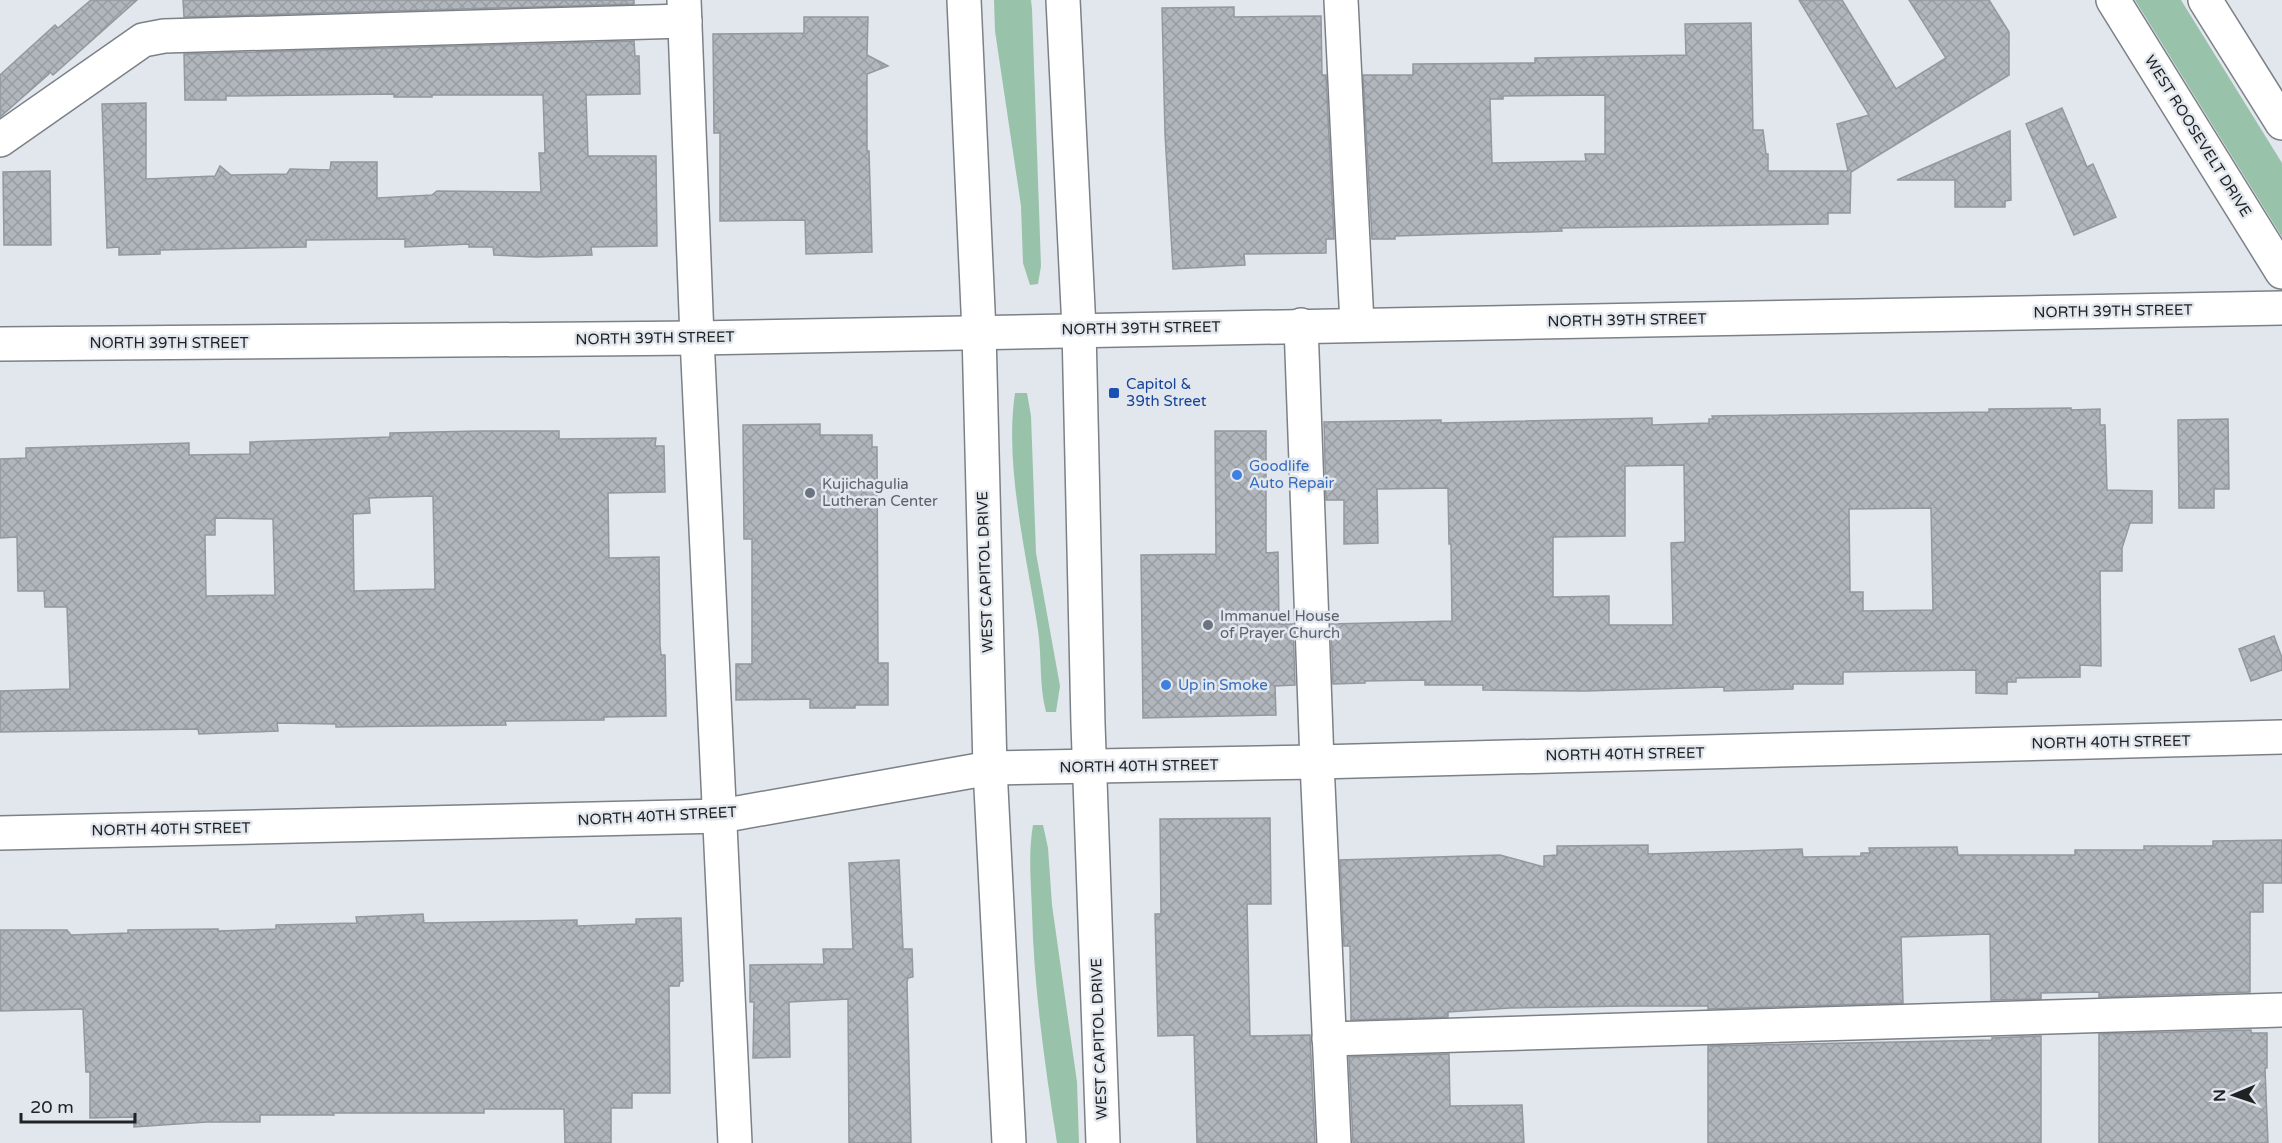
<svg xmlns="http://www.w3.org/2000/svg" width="2282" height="1143" viewBox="0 0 2282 1143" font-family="'Varela Round',sans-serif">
<defs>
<pattern id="building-cross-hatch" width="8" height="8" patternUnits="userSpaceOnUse" patternTransform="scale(1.5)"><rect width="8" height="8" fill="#b1b6bd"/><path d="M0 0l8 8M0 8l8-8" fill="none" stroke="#989ca2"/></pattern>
</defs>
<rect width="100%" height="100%" fill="#e2e7ee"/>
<g fill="#98c2aa">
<polygon points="994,0 1031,0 1032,9 1041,266 1038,284 1030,285 1023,263 1021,206 995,31"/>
<polygon points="2135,0 2181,0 2282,163 2282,237"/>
<path d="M1015,393h12l4,23 5,137 24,133 -4,26h-10c-7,-27 -4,-54 -8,-82 -11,-74 -34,-164 -23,-237z"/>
<path d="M1033,825h10l5,23 4,57 25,177 2,61h-22c-12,-77 -23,-153 -25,-231 -1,-30 -4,-58 1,-87z"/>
</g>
<g fill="url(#building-cross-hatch)" stroke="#93989e" stroke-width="1.5" fill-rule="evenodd">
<polygon points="91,0 137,0 53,75 49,71 49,74 0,117 0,75 55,25 58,28"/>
<polygon points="183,0 634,0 634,4 184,17"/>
<path d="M1799,0h43l54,89 50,-31 -37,-58h80l20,32v43l-158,97 -1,41h-22v11l-267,4 1,3 -167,5v3h-23l-9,-164h50v-11l122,-1v-5l151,-3 -1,-31 66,-1 2,107h10l3,24h2v17h80l-11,-47 32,-9zM1605,95v59h-20l1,7 -94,2 -2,-64h13v-3z"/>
<polygon points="1234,7 1234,17 1321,16 1322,75 1326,75 1334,239 1326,239 1326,253 1244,254 1245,265 1173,269 1165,134 1162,8"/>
<polygon points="804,17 868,17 867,55 888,66 867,74 867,151 869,151 872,252 806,254 805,220 720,221 720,133 714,133 713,34 804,33"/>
<polygon points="634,41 635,56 639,56 640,94 586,95 588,156 656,156 657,246 591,247 592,255 536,257 494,255 493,247 469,247 469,244 405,247 405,239 306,240 306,247 160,250 160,254 119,255 119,247 107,248 102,104 146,103 146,179 215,176 220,166 231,175 287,174 290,169 330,170 331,162 377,162 377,198 432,195 437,191 541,192 539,153 545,153 543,95 432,95 432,97 394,97 394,94 226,96 226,100 185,100 184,54"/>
<polygon points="2062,108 2087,167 2093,164 2116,217 2074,235 2026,124"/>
<polygon points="2010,131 2011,200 2005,201 2005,207 1955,207 1955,180 1897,180"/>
<polygon points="50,171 51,245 4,245 3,172"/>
<path d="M2071,408v2l29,-1v16h5l2,65 45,1v32h-22l-8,25v23h-22l1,95 -21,-1v12l-64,1v4h-9v12l-31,-1v-23l-133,2v12h-50v5l-69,2v-4l-139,4 -102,-1v-5h-58v-5l-60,1v2l-32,1 -2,-60 121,-3 -1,-77h-2l-1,-56 -71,1 1,54 -34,1v-44h-18l-2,-78 117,-2v3l211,-5v7l57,-2v-4h4l-1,-3 277,-4v-3zM1684,465l1,77 -14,1 2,82h-64v-29l-56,1v-60l72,-1v-70zM1931,508l2,102 -70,1v-19h-13l-1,-83z"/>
<polygon points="2228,419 2229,489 2214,489 2214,508 2179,508 2178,420"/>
<polygon points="820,424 820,435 872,435 872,447 877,447 878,663 888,663 888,705 855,705 855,708 810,708 810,699 736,700 736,664 752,664 752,539 744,539 743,425"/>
<path d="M479,431h80v8l97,-1 -1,8h9l1,46 -57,1 1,65 50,-1 1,88 1,10h4l1,61 -62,1v3l-99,1 1,4 -170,2v-3l-59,-1 1,8 -79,3 -1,-5 -198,3v-41l70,-2 -3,-82h-22l-1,-16h-26l-1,-54 -17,1v-79l26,-1v-10l163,-5v12l61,-1v-12l140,-5v-4zM433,496l2,93 -81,2 -1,-77 17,-1 -1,-15zM215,518l58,1 2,76 -69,1 -1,-61h10z"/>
<polygon points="1215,431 1266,431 1266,553 1278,552 1279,624 1293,624 1295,685 1275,686 1276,715 1143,718 1141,555 1216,554"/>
<polygon points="2274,636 2282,658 2282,670 2251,681 2239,649"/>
<polygon points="1270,818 1271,904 1247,904 1250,1036 1310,1035 1315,1143 1197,1143 1194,1035 1158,1036 1155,914 1161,914 1160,819"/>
<polygon points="2282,840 2282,883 2263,883 2263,912 2250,912 2250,992 2099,997 2099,992 2041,993 2041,999 1991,1000 1990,934 1901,937 1903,1003 1708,1009 1708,1006 1628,1006 1510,1008 1448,1012 1448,1017 1351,1020 1350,946 1344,946 1340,860 1500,855 1544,867 1544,856 1557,855 1557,846 1648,845 1648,854 1802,849 1803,857 1861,856 1861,853 1870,853 1869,848 1957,847 1958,855 2075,855 2075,850 2144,850 2144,846 2213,846 2213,841"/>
<polygon points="899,860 903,949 912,949 913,977 908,978 907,982 911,1143 849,1143 848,999 789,1002 790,1057 753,1058 754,1002 750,1002 750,965 824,964 823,949 853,949 849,863"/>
<polygon points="423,914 424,923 577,920 577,926 636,924 636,919 681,918 683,981 680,981 679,986 669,986 670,1093 632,1093 632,1108 611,1108 611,1143 565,1143 564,1109 484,1109 484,1113 333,1113 334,1115 260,1115 260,1122 207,1122 134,1127 134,1117 90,1118 90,1072 86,1072 83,1009 0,1011 0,930 67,930 71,935 128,933 128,930 218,929 218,931 276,929 276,925 357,923 356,917"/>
<polygon points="2251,1030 2251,1033 2267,1033 2267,1068 2265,1068 2268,1143 2099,1143 2099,1034"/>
<polygon points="2041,1036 2041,1143 1708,1143 1708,1046 1992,1040 1992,1038"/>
<polygon points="1449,1054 1450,1106 1522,1105 1524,1143 1353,1143 1349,1057"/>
</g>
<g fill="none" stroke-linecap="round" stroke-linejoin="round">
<defs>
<g id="minor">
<polyline points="684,0 697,338 735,1143"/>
<polyline points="1341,0 1357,324"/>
<polyline points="2113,0 2282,272"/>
<polyline points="2205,0 2282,123"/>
<polyline points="0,140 143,40 164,36 685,21"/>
<polyline points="1301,325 1317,762 1334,1143"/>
<polyline points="0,344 697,338 2282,308"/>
<polyline points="0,833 721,816 990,768 1317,762 2282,737"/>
<polyline points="1329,1039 2282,1010"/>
</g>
<g id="major">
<polyline points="964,0 979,332 990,768 1009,1143"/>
<polyline points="1063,0 1079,329 1088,724 1103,1143"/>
</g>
</defs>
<use href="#minor" stroke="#7c8187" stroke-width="36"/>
<use href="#major" stroke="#7c8187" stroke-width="36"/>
<use href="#minor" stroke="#fff" stroke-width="33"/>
<use href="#major" stroke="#fff" stroke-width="33"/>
</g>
<rect fill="#1a4fb4" stroke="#e2e7ee" stroke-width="2" x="1108" y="387" width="12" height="12" rx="3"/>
<g fill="#3f7fe0" stroke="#e2e7ee" stroke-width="2">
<circle cx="1237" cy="475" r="6"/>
<circle cx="1166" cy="685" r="6"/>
</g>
<g fill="#6b7280" stroke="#e2e7ee" stroke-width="2">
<circle cx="810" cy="493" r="6"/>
<circle cx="1208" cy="625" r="6"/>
</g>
<g text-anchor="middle" stroke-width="5" stroke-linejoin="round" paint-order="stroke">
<g font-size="15" fill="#202224" stroke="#e2e7ee">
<text transform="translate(2198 136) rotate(58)" y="5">WEST ROOSEVELT DRIVE</text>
<text transform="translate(2113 311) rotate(-1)" y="5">NORTH 39TH STREET</text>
<text transform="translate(1627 320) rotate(-1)" y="5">NORTH 39TH STREET</text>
<text transform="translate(1141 328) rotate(-1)" y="5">NORTH 39TH STREET</text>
<text transform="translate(655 338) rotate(-1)" y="5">NORTH 39TH STREET</text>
<text x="169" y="348">NORTH 39TH STREET</text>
<text transform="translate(985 572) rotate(-92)" y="5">WEST CAPITOL DRIVE</text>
<text transform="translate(2111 742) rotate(-1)" y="5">NORTH 40TH STREET</text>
<text transform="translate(1625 754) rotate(-1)" y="5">NORTH 40TH STREET</text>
<text transform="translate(1139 766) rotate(-1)" y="5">NORTH 40TH STREET</text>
<text transform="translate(657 816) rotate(-3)" y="5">NORTH 40TH STREET</text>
<text transform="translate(171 829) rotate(-1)" y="5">NORTH 40TH STREET</text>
<text transform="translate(1099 1039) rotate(-92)" y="5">WEST CAPITOL DRIVE</text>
</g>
<g font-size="15" fill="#164399" stroke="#e2e7ee" text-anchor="start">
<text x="1126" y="389">Capitol &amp;<tspan x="1126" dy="17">39th Street</tspan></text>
</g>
<g font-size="15" fill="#366cbe" stroke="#e2e7ee" text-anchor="start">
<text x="1249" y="471">Goodlife<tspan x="1249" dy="17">Auto Repair</tspan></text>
<text x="1178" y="690">Up in Smoke</text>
</g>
<g font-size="15" fill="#5b616d" stroke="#e2e7ee" text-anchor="start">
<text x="822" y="489">Kujichagulia<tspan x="822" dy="17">Lutheran Center</tspan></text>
<text x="1220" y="621">Immanuel House<tspan x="1220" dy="17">of Prayer Church</tspan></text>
</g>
</g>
<g transform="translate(2234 1095) rotate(268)" stroke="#e2e7ee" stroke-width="4.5" paint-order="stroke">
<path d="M0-4.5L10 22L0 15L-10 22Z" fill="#202224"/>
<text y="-9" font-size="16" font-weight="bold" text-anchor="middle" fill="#202224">N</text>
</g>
<path d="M21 1113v9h114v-9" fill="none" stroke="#202224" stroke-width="3"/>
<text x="30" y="1113" font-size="18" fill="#202224" stroke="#e2e7ee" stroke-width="4.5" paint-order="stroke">20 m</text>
</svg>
